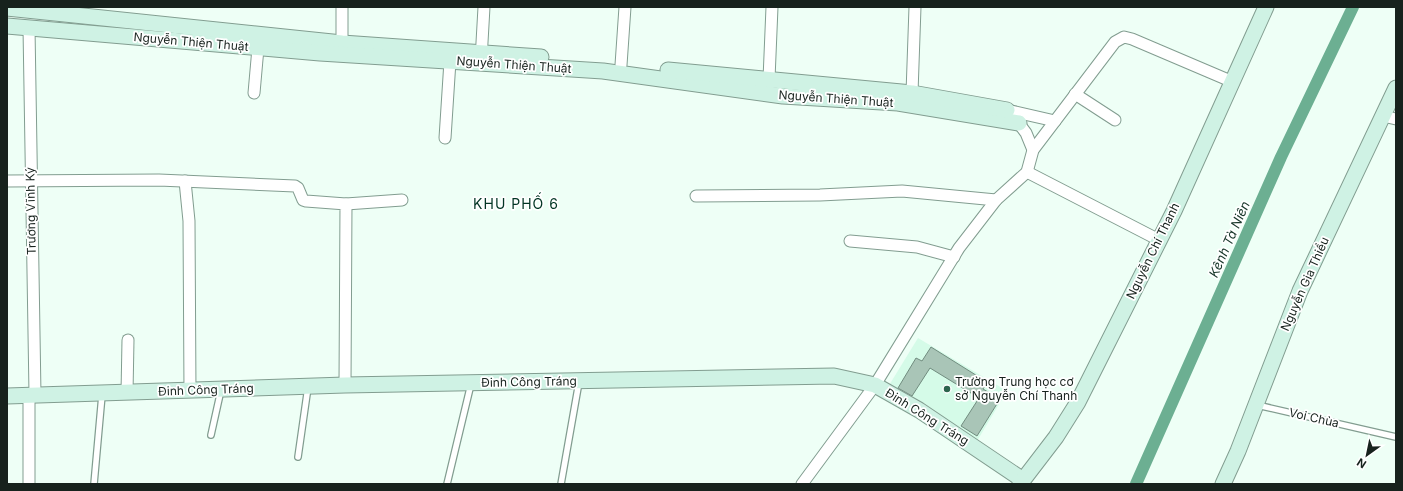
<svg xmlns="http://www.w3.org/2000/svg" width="1403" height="491" viewBox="0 0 1403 491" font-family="Inter,sans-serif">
<rect width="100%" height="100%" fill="#eefff6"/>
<polygon fill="#d5fbe8" points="918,338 1007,391 977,441 888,387"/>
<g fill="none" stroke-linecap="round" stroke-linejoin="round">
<polyline stroke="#6caf92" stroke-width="12" points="1136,484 1281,157 1353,7"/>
</g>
<polygon fill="#a9c5b7" stroke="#718c7f" points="931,347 987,382 983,389 1000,399 977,436 961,426 979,398 930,368 912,396 898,388 916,358 922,361"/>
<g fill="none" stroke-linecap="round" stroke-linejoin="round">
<defs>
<g id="lane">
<polyline points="1257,405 1396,437"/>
<polyline points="211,435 221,390"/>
<polyline points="298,457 308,387"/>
<polyline points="94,484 102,395"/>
<polyline points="447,484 471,384"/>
<polyline points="561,484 579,382"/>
</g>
<g id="street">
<polyline points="29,28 35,394"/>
<polyline points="342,43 342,7"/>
<polyline points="481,60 484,7"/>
<polyline points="621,65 625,7"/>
<polyline points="769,79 772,7"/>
<polyline points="254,93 258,48"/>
<polyline points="912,93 915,7"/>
<polyline points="1075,94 1115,120"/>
<polyline points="1007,110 1055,121"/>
<polyline points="1383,116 1396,119"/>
<polyline points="1014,117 1026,133 1033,150"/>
<polyline points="445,138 450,61"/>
<polyline points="1027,172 1159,240"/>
<polyline points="7,181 159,180 295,186 298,188 303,200 306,201 346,204 345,385"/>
<polyline points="185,181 189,221 190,391"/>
<polyline points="696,196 820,195 902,191 996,200"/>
<polyline points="346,204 402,200"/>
<polyline points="850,241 917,247 954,257"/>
<polyline points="127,393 128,340"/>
<polyline points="29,395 29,484"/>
<polyline points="802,484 875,385 959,248 996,200 1027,172 1033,150 1115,42 1124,37 1132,39 1233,82"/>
</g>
<g id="secondary">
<polyline points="7,8 342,43 541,57"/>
<polyline points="7,26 320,53 603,71 783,96 898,103 1019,123"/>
<polyline points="668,70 912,93 1007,110"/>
<polyline points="7,396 345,385 834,376 875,385 919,410 1023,480"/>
<polyline points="1020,484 1056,437 1078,402 1174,211 1266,7"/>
<polyline points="1223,484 1238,451 1300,291 1396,88"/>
</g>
</defs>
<use href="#lane" stroke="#829d90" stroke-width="8"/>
<use href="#street" stroke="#829d90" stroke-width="13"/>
<use href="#secondary" stroke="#829d90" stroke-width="17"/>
<use href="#lane" stroke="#fff" stroke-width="5.5"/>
<use href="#street" stroke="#fff" stroke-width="11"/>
<use href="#secondary" stroke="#cff2e4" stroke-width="15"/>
</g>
<circle fill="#2b644d" stroke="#fff" stroke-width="1.5" cx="947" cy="389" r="4"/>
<g text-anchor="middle" stroke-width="3.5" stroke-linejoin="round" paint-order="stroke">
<g font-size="12" fill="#17221d" stroke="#fff">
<text transform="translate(191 42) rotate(5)" y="4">Nguyễn Thiện Thuật</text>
<text transform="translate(514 65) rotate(4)" y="4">Nguyễn Thiện Thuật</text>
<text transform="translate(836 99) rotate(4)" y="4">Nguyễn Thiện Thuật</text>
<text transform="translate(31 211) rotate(-91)" y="4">Trương Vĩnh Ký</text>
<text transform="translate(1153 251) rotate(-64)" y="4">Nguyễn Chí Thanh</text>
<text transform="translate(1305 284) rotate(-66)" y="4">Nguyễn Gia Thiều</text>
<text transform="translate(529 382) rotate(-1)" y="4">Đinh Công Tráng</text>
<text transform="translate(206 390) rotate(-2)" y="4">Đinh Công Tráng</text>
<text transform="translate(927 417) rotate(32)" y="4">Đinh Công Tráng</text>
<text transform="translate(1314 418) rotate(13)" y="4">Voi Chùa</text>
</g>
<g font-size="12" fill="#17221d" stroke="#fff" text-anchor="start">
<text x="955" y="386">Trường Trung học cơ<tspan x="955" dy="14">sở Nguyễn Chí Thanh</tspan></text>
</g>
<g font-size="13" font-style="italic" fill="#153427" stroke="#fff">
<text transform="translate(1229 239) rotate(-66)" y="5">Kênh Tà Niên</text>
</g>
<g font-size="14" letter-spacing="1" fill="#023524" stroke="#fff">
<text x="516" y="209">KHU PHỐ 6</text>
</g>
</g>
<rect width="1403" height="491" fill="none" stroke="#17221d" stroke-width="16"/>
<g transform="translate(1367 455) rotate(213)" stroke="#ffffff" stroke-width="3" paint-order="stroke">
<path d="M0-3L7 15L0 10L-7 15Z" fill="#17221d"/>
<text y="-6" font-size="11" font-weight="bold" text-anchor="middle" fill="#17221d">N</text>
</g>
</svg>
